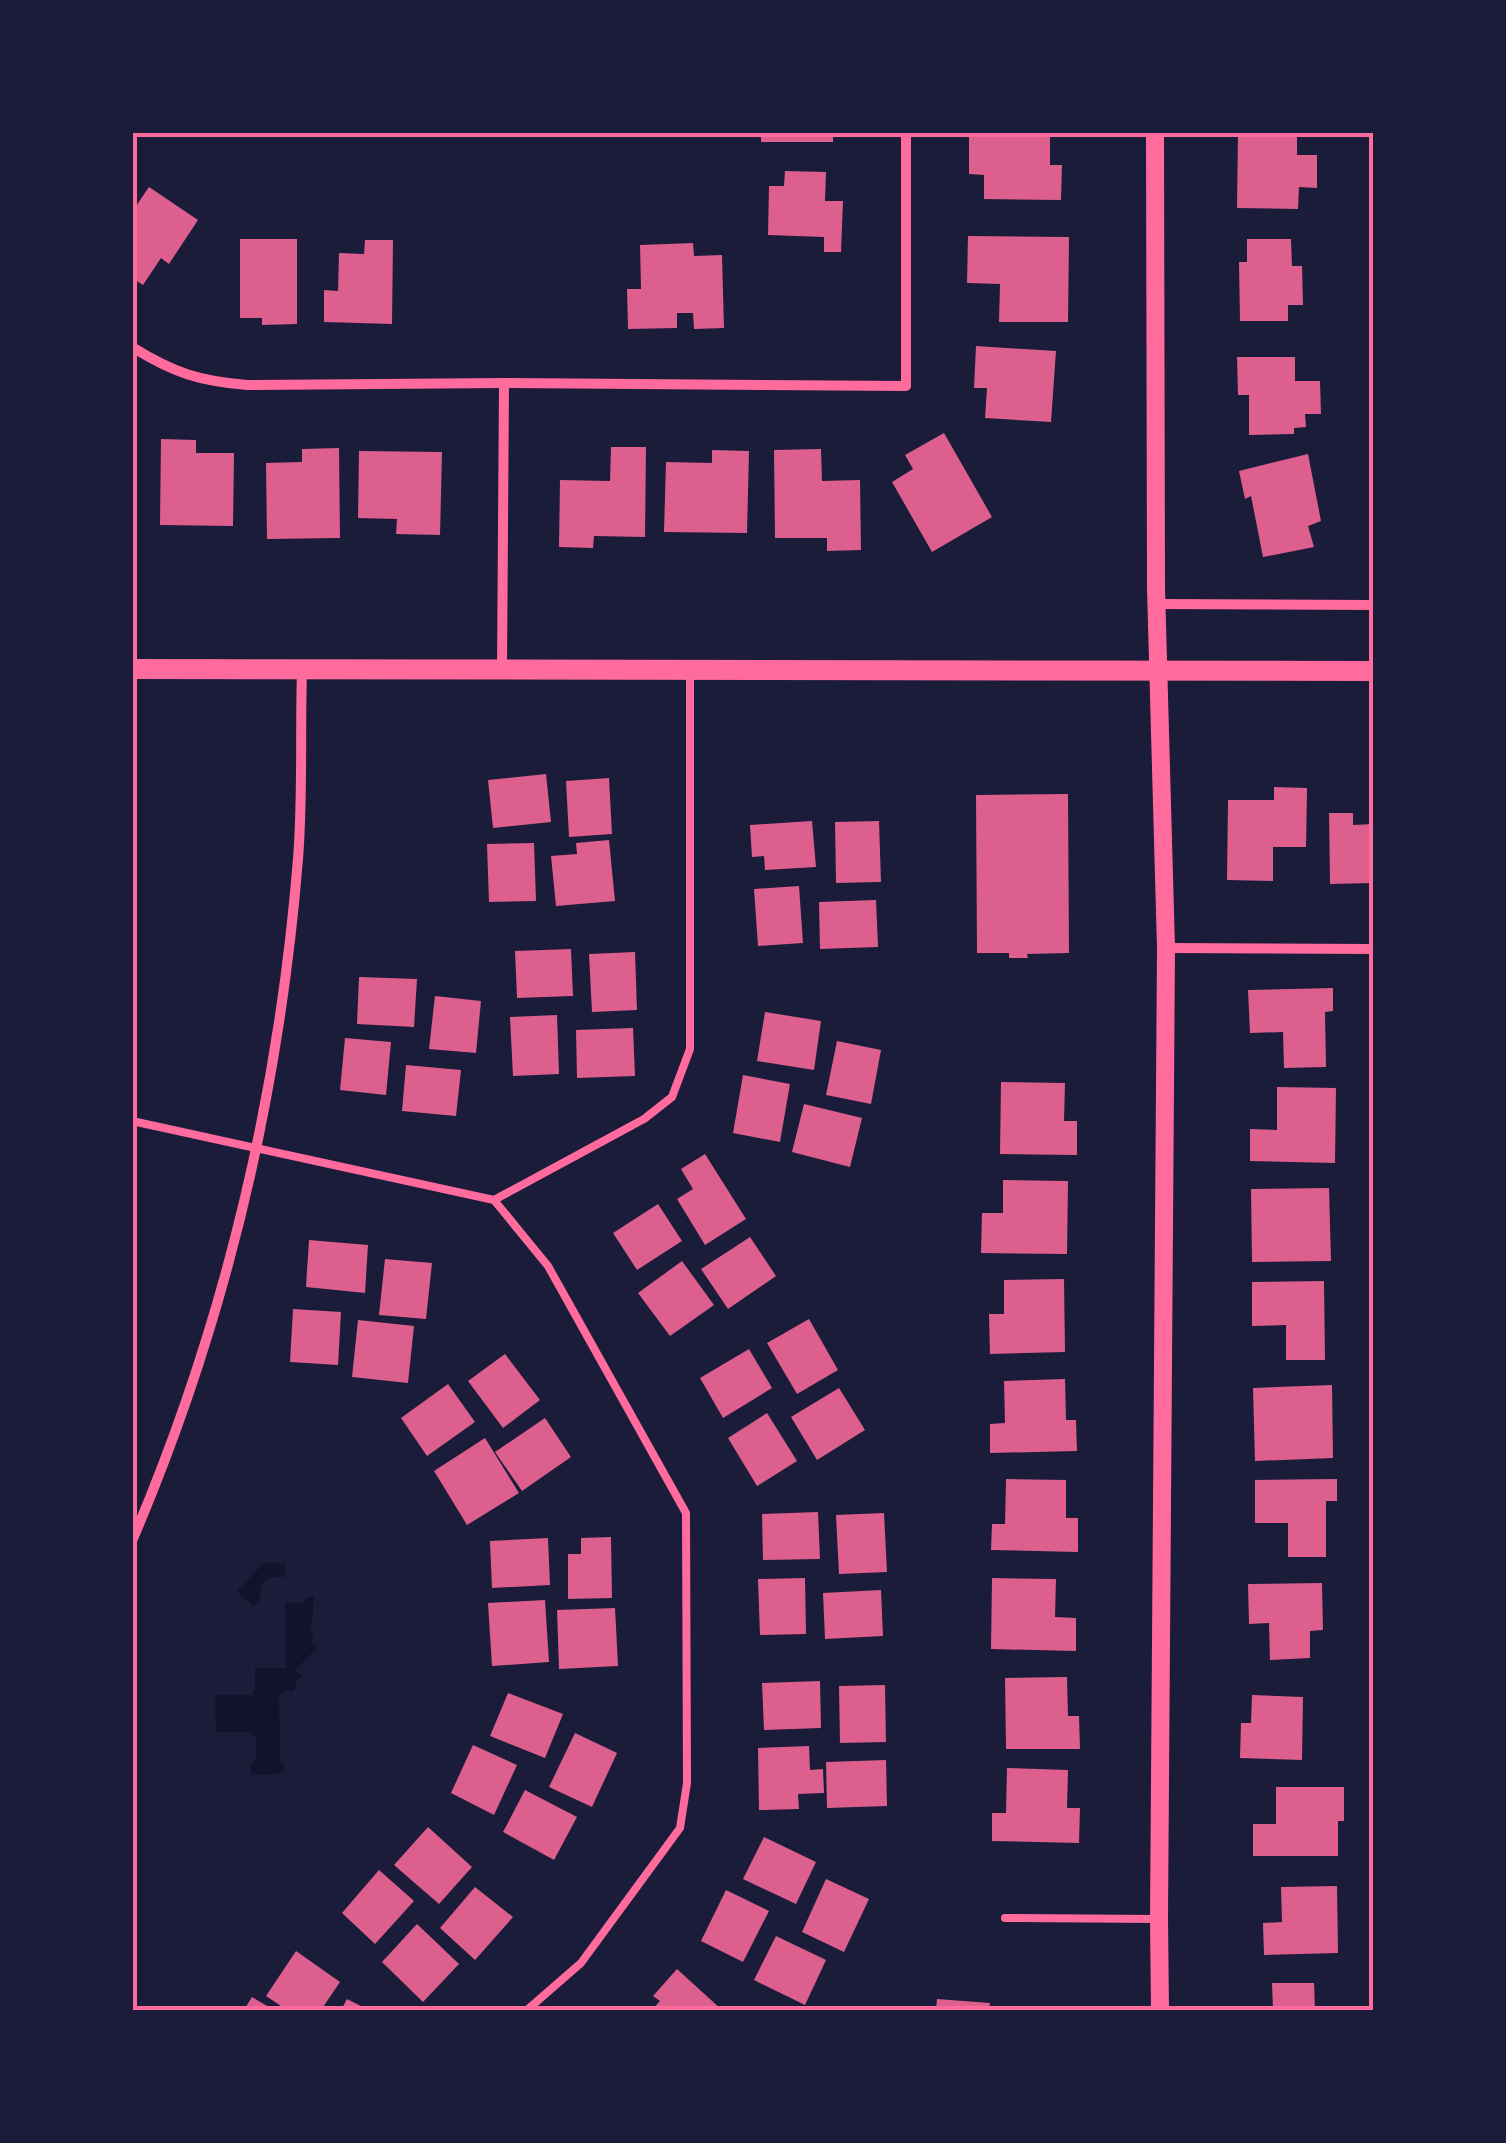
<svg xmlns="http://www.w3.org/2000/svg" width="1506" height="2143" viewBox="0 0 1506 2143" font-family="Helvetica,sans-serif">
<rect width="100%" height="100%" fill="#1b1b3a"/>
<g fill="#12122b">
<polygon points="264,1563 285,1563 285,1577 270,1577 261,1585 260,1600 253,1607 237,1591"/>
<path d="M308,1597h6l-2,27 -3,5 4,6 -1,8 5,5 -22,22 7,7 -7,3 2,6 -5,6 -6,-3 -7,8 1,65 4,2 1,6c-8,6 -25,7 -34,2l-1,-7 6,-5v-23l-6,-5h-34l-1,-34 3,-3h33l4,-5v-22h31l-1,-65h18z"/>
</g>
<g fill="#dd5f8e">
<rect x="761" y="132" width="72" height="10"/>
<polygon points="969,132 1050,132 1050,165 1062,165 1061,200 984,199 984,175 969,174"/>
<polygon points="1238,132 1297,132 1297,155 1317,155 1317,188 1299,187 1298,209 1237,208"/>
<polygon points="785,171 826,172 825,201 843,201 841,252 824,252 824,237 768,235 769,186 784,186"/>
<polygon points="149,187 198,220 169,264 161,258 143,285 132,278 132,212"/>
<polygon points="968,236 1069,237 1068,322 999,322 1000,284 967,283"/>
<polygon points="240,239 297,239 297,324 262,325 262,318 240,318"/>
<polygon points="1247,239 1291,239 1292,266 1302,266 1303,305 1288,305 1288,321 1240,321 1239,262 1247,262"/>
<polygon points="365,240 393,240 392,324 324,322 324,290 338,291 339,253 364,254"/>
<polygon points="693,243 694,256 722,255 724,328 694,329 693,313 677,313 677,328 628,329 627,289 641,289 640,245"/>
<polygon points="976,346 1056,351 1051,422 985,418 987,388 974,388"/>
<polygon points="1237,357 1295,357 1295,381 1320,381 1321,414 1305,414 1306,427 1294,428 1294,434 1249,435 1249,395 1238,395"/>
<polygon points="944,433 992,517 932,552 892,482 913,469 905,455"/>
<polygon points="161,439 196,440 196,453 234,453 233,526 160,525"/>
<polygon points="611,447 646,447 645,537 594,536 593,548 559,547 560,480 610,481"/>
<polygon points="339,448 340,538 267,539 266,463 302,462 302,449"/>
<polygon points="821,449 822,481 860,480 861,550 827,551 827,538 775,538 774,450"/>
<polygon points="712,450 749,451 747,533 664,532 666,462 712,463"/>
<polygon points="359,451 442,452 440,535 396,534 397,519 358,518"/>
<polygon points="1308,454 1321,521 1308,526 1314,547 1263,557 1251,496 1245,499 1239,471"/>
<polygon points="546,774 551,822 493,828 488,780"/>
<polygon points="609,778 612,834 569,837 566,781"/>
<polygon points="1274,787 1307,788 1306,847 1273,847 1273,881 1227,880 1228,800 1274,800"/>
<polygon points="1068,794 1069,953 1027,954 1028,958 1009,958 1009,953 977,953 976,795"/>
<polygon points="1329,813 1353,813 1353,825 1374,824 1374,883 1330,884"/>
<polygon points="812,821 816,867 765,870 764,856 752,857 750,825"/>
<polygon points="879,821 881,882 836,883 835,822"/>
<polygon points="609,840 615,901 556,906 551,856 577,854 576,843"/>
<polygon points="534,843 536,901 489,902 487,844"/>
<polygon points="799,886 803,943 758,946 754,889"/>
<polygon points="876,900 878,947 820,949 819,902"/>
<polygon points="571,949 573,996 517,998 515,951"/>
<polygon points="635,952 637,1010 592,1012 589,954"/>
<polygon points="359,977 417,979 414,1027 357,1024"/>
<polygon points="1333,988 1333,1011 1325,1012 1326,1067 1284,1068 1283,1032 1250,1033 1248,990"/>
<polygon points="435,996 481,1001 476,1053 429,1049"/>
<polygon points="765,1012 821,1021 814,1070 757,1061"/>
<polygon points="557,1015 559,1074 513,1076 510,1017"/>
<polygon points="633,1028 635,1076 577,1078 576,1030"/>
<polygon points="345,1038 391,1042 386,1095 340,1090"/>
<polygon points="837,1041 881,1050 871,1104 826,1095"/>
<polygon points="406,1065 461,1070 456,1116 402,1111"/>
<polygon points="743,1075 790,1084 780,1142 733,1133"/>
<polygon points="1001,1082 1065,1083 1064,1121 1077,1121 1077,1155 1000,1154"/>
<polygon points="1277,1087 1336,1088 1335,1163 1250,1161 1250,1129 1277,1130"/>
<polygon points="804,1104 862,1118 850,1167 792,1152"/>
<polygon points="705,1154 746,1219 705,1245 677,1199 693,1189 681,1169"/>
<polygon points="1003,1180 1068,1181 1067,1254 981,1253 982,1213 1003,1213"/>
<polygon points="1329,1188 1331,1261 1252,1262 1251,1189"/>
<polygon points="658,1204 682,1241 637,1270 613,1233"/>
<polygon points="750,1237 776,1276 728,1309 701,1269"/>
<polygon points="309,1240 368,1245 365,1293 306,1287"/>
<polygon points="385,1259 432,1263 426,1319 379,1315"/>
<polygon points="682,1261 714,1305 670,1336 638,1293"/>
<polygon points="1064,1279 1065,1352 990,1354 989,1314 1004,1314 1004,1280"/>
<polygon points="1324,1281 1325,1360 1286,1360 1286,1325 1252,1326 1252,1282"/>
<polygon points="293,1309 341,1312 338,1365 290,1362"/>
<polygon points="809,1319 838,1370 797,1394 767,1343"/>
<polygon points="358,1320 414,1326 408,1383 352,1377"/>
<polygon points="749,1349 772,1388 723,1418 700,1378"/>
<polygon points="505,1354 540,1400 503,1428 468,1381"/>
<polygon points="1065,1379 1066,1420 1076,1420 1077,1451 990,1453 990,1424 1005,1423 1004,1381"/>
<polygon points="448,1384 475,1422 427,1456 401,1418"/>
<polygon points="1332,1385 1333,1458 1255,1461 1253,1388"/>
<polygon points="839,1388 865,1430 817,1460 791,1417"/>
<polygon points="767,1413 797,1461 757,1486 728,1438"/>
<polygon points="545,1418 571,1457 522,1491 495,1452"/>
<polygon points="485,1438 519,1493 467,1525 434,1471"/>
<polygon points="1006,1479 1066,1480 1066,1518 1078,1518 1078,1552 991,1550 992,1524 1005,1524"/>
<polygon points="1337,1479 1337,1501 1326,1501 1326,1557 1288,1557 1288,1523 1255,1523 1255,1480"/>
<polygon points="818,1512 820,1559 763,1560 762,1514"/>
<polygon points="884,1513 887,1572 839,1574 836,1515"/>
<polygon points="611,1537 612,1598 568,1599 568,1554 581,1554 581,1538"/>
<polygon points="548,1538 550,1585 492,1588 490,1541"/>
<polygon points="805,1578 806,1634 760,1635 758,1579"/>
<polygon points="992,1578 1056,1579 1055,1617 1076,1618 1076,1651 991,1649"/>
<polygon points="1322,1583 1323,1630 1310,1631 1310,1658 1270,1660 1269,1623 1249,1624 1248,1584"/>
<polygon points="881,1590 883,1636 825,1639 823,1593"/>
<polygon points="545,1600 549,1662 492,1666 488,1603"/>
<polygon points="615,1608 618,1666 559,1669 557,1610"/>
<polygon points="1067,1677 1068,1716 1079,1716 1080,1749 1006,1749 1005,1678"/>
<polygon points="820,1681 821,1728 764,1730 762,1683"/>
<polygon points="885,1685 886,1742 840,1743 839,1686"/>
<polygon points="508,1693 563,1714 545,1758 490,1736"/>
<polygon points="1252,1695 1303,1697 1302,1760 1240,1758 1241,1723 1251,1723"/>
<polygon points="575,1733 617,1753 592,1807 549,1787"/>
<polygon points="473,1745 517,1765 494,1815 451,1793"/>
<polygon points="809,1746 810,1770 823,1769 824,1793 798,1794 799,1809 759,1810 758,1748"/>
<polygon points="886,1760 887,1806 827,1808 826,1762"/>
<polygon points="1007,1768 1068,1770 1067,1808 1080,1808 1079,1843 992,1841 992,1813 1006,1813"/>
<polygon points="1276,1787 1344,1787 1344,1821 1338,1821 1338,1856 1253,1856 1253,1824 1276,1824"/>
<polygon points="525,1790 577,1817 554,1860 503,1832"/>
<polygon points="428,1827 472,1867 439,1904 394,1865"/>
<polygon points="764,1837 816,1862 796,1904 743,1879"/>
<polygon points="379,1870 414,1901 375,1944 342,1913"/>
<polygon points="826,1879 869,1899 844,1952 802,1932"/>
<polygon points="1337,1886 1338,1953 1264,1955 1263,1923 1282,1922 1281,1887"/>
<polygon points="475,1887 513,1917 475,1960 440,1928"/>
<polygon points="726,1890 769,1911 743,1962 701,1941"/>
<polygon points="417,1924 459,1964 423,2002 382,1962"/>
<polygon points="776,1936 826,1960 805,2005 754,1980"/>
<polygon points="296,1951 340,1982 321,2010 287,2010 266,1996"/>
<polygon points="677,1969 722,2010 652,2010 660,2001 653,1996"/>
<polygon points="1272,1983 1314,1983 1315,2010 1273,2010"/>
<polygon points="252,1997 274,2010 244,2010"/>
<polygon points="347,1999 369,2010 341,2010"/>
<polygon points="937,1999 990,2003 989,2010 936,2010"/>
</g>
<g fill="none" stroke-linecap="round" stroke-linejoin="round">
<g stroke="#ff6b9d" stroke-width="8">
<polyline points="132,1121 494,1200 548,1266 686,1513 687,1783 680,1828 581,1963 527,2010"/>
<polyline points="494,1200 644,1119 672,1097 690,1049 690,674"/>
<polyline points="1005,1918 1159,1919"/>
</g>
<g stroke="#ff6b9d" stroke-width="10">
<path d="M132,347c42,26 67,34 115,38l257,-2 402,3v-254"/>
<polyline points="1156,604 1374,605"/>
<polyline points="502,670 504,383"/>
<polyline points="1166,948 1374,949"/>
<path d="M132,1541c93,-217 147,-447 166,-682 5,-63 2,-127 4,-189"/>
</g>
<polyline stroke="#ff6b9d" stroke-width="18" points="1155,132 1156,588 1166,948 1159,1919 1160,2010"/>
<polyline stroke="#ff6b9d" stroke-width="20" points="132,669 1374,671"/>
</g>
<rect width="1506" height="2143" fill="none" stroke="#1b1b3a" stroke-width="270"/>
<rect x="135" y="135" width="1236" height="1873" fill="none" stroke="#ff6b9d" stroke-width="4"/>
</svg>
